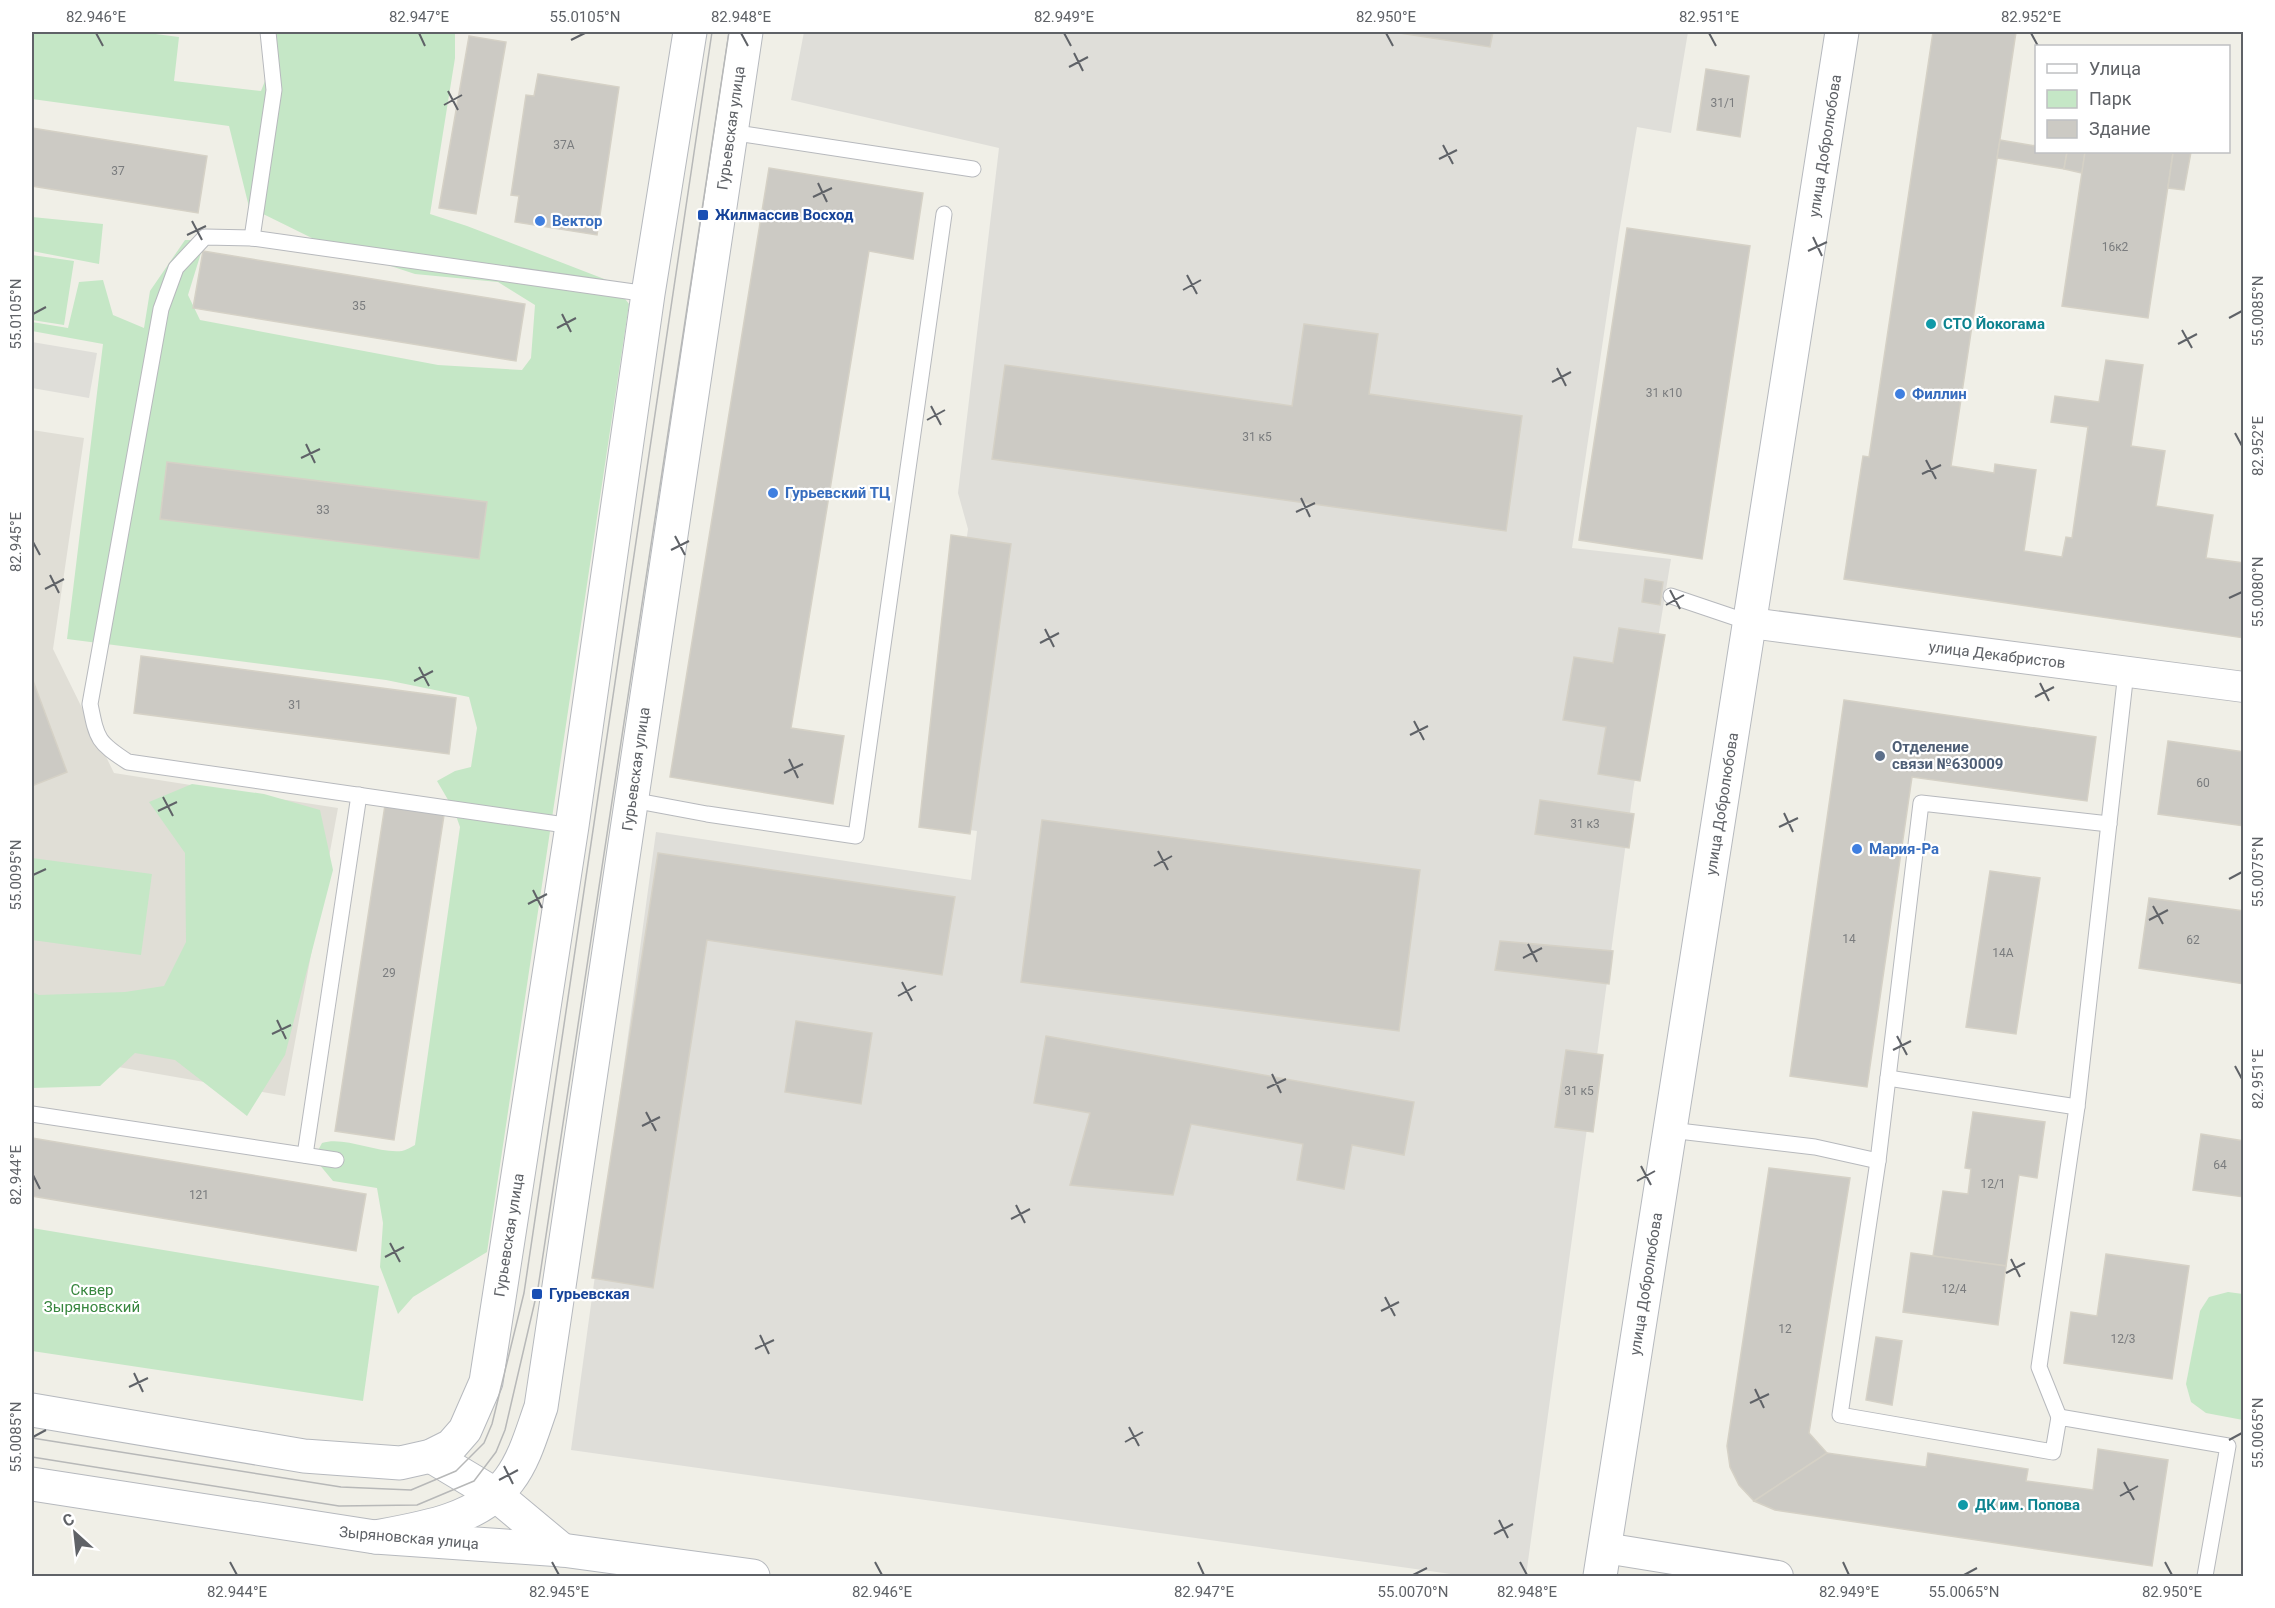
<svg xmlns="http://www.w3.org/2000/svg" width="2275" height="1608" viewBox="0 0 2275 1608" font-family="Roboto,sans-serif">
<rect width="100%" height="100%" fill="#f0efe7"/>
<g fill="#dfded9">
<polygon points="804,32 1688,32 1671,133 1637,127 1619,233 1572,548 1671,559 1633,791 1526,1576 1465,1576 571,1450 656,832 971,880 977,831 927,824 968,529 958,493 999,148 791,100"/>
<polygon points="32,342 97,353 89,398 32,388"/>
</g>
<polygon fill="#e0ded6" points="32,430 84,438 53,649 114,773 338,808 285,1096 32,1052"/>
<g fill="#c5e7c6">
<path d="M32,32h108l39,5 -5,44 87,10 12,-30 4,-29h178v26l-25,156 37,12 145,56 17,22 -142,948 -74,45 -15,17 -18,-47 3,-44 -6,-35 -44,-7 -19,-23 8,-15c23,-7 56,11 80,8 4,-1 9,-4 13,-6l45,-318 -6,-17 -17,-29 18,-10 16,-4 6,-39 -8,-31 -83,-17 -319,-41 36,-295 -71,-13v-9l36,6 11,-46 24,-2 10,35 31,13 6,-37 35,-51h20l-17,55 12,25 238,45 84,5 9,-12 4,-53 -37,-23 -83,-8 -91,-30 -75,-37 -20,-81 -197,-27z"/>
<polygon points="32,217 103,224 99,264 32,251"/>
<polygon points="32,255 74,261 64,325 32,320"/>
<polygon points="192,784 264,794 320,810 333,870 285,1055 247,1116 175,1060 135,1053 100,1086 32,1088 32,992 39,995 125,992 164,986 186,942 185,853 149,802"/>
<polygon points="32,858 152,874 141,955 32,940"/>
<polygon points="32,1228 379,1286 363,1401 32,1351"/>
<polygon points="2228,1292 2243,1294 2243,1420 2206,1413 2191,1402 2186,1384 2200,1311 2209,1297"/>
</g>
<g fill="#cccac4" stroke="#d5d1c6" stroke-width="1.5">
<polygon points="1393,32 1493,32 1490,47"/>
<polygon points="1933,32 2016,32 1951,466 1994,473 1995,464 2036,470 2024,551 2062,557 2066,537 2072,538 2088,427 2051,422 2055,396 2099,402 2106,360 2143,365 2131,446 2165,451 2156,506 2213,515 2206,558 2244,563 2244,638 1844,579 1863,456 1869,457"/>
<polygon points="469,36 506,42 476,214 439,208"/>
<polygon points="1706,69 1749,76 1740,137 1697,130"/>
<polygon points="538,74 619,87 597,235 515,222 519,196 511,195 526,95 534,96"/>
<polygon points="32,128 207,156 198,213 32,186"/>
<polygon points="2000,140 2036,146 2036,152 2067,152 2064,169 1997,158"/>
<polygon points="2067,152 2085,152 2082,173 2064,169"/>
<polygon points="2085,152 2173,153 2148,318 2062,306"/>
<polygon points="2164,152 2191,152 2184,190 2168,188 2173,153"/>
<polygon points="769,168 923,193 913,259 869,251 791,728 844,736 833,804 670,777"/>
<polygon points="1627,228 1750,246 1702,559 1579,540"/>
<polygon points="203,251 525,304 516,361 193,308"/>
<polygon points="1304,324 1378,334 1369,394 1522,416 1506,531 992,459 1005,365 1292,406"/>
<polygon points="167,462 487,502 479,559 160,519"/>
<polygon points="951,535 1011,544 970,834 919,827"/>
<polygon points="1645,579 1663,582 1660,605 1642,602"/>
<polygon points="1619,628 1665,635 1640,781 1598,774 1606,727 1563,720 1574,657 1613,663"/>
<polygon points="141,656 456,698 449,754 134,713"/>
<polygon points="32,678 67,772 32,786"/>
<polygon points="1844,700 2096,737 2087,801 1912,777 1867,1087 1790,1076"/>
<polygon points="2168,741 2244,752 2244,826 2158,814"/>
<polygon points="1540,800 1634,814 1629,848 1535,834"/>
<polygon points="385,805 444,815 394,1140 335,1131"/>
<polygon points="1042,820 1420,870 1399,1031 1021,982"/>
<polygon points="658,853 955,897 942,975 707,940 653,1288 592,1278"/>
<polygon points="1990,871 2040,878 2016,1034 1966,1027"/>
<polygon points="2149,898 2244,911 2244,984 2139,968"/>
<polygon points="1500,941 1613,951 1609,984 1495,970"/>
<polygon points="796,1021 872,1033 861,1104 785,1092"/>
<polygon points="1046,1036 1414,1102 1404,1155 1352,1145 1344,1189 1297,1180 1303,1144 1191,1124 1173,1195 1070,1185 1090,1113 1034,1103"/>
<polygon points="1566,1050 1603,1055 1593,1132 1555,1127"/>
<polygon points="1973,1112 2045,1122 2037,1178 2019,1175 2006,1266 1933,1256 1943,1191 1968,1194 1971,1169 1965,1168"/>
<polygon points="2201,1134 2244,1141 2244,1197 2193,1190"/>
<polygon points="32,1138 366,1194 356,1251 32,1196"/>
<polygon points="1769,1168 1850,1178 1809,1433 1827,1453 1754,1501 1739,1485 1730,1467 1727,1446"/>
<polygon points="1911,1253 2006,1266 1998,1325 1903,1312"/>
<polygon points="2106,1254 2189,1266 2172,1379 2064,1363 2071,1312 2097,1316"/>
<polygon points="1876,1337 1902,1341 1892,1405 1866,1400"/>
<polygon points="2098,1449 2168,1460 2152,1566 1775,1510 1754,1501 1827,1453 1926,1467 1928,1453 2028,1469 2026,1481 2093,1490"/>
</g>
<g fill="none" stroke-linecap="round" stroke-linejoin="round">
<defs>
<g id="lane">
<polyline points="730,132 973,169"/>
<polyline points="252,238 274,90 268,32"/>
<polyline points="1671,596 1751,623"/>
<polyline points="632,800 707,814 856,836 944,214"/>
<polyline points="2109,824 1921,803 1878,1161 1840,1415 2053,1452 2059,1417 2228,1446 2205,1576"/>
<path d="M572,826l-444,-64c-31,-20 -31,-23 -38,-58l71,-395 15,-41 29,-31 47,1 396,56"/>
<polyline points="1888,1078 2077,1107 2039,1367 2059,1417"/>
<polyline points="2077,1107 2126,672"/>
<polyline points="32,1114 336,1160"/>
<polyline points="1670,1130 1815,1147 1878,1161"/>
<polyline points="305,1155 359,795"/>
</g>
<g id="street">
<polyline points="1751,623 2244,687"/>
<polyline points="1605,1548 1778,1576"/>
</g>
<g id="secondary">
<polyline points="32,1410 304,1456 400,1463 431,1456 451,1446 465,1430 486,1382 572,826 648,294 690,32"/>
<polyline points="431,1456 496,1495 562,1550"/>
<polyline points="32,1484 375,1537 562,1550 753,1576"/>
<path d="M375,1537c45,-8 105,-17 134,-57 16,-21 23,-48 32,-73l205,-1375"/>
<polyline points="1600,1576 1842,32"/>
</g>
</defs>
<use href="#lane" stroke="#b7b9bd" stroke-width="17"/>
<use href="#street" stroke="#b7b9bd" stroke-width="32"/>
<use href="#secondary" stroke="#b6b9be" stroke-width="35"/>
<use href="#lane" stroke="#fff" stroke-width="15"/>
<use href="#street" stroke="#fff" stroke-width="30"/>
<use href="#secondary" stroke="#fff" stroke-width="33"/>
<g stroke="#b7b8b8" stroke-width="1.5">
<polyline points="32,1438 341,1487 411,1490 456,1471 484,1443 492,1424 524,1293 712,32"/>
<polyline points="32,1457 339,1506 417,1505 474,1481 496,1452 505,1430 538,1288 729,32"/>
</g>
</g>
<path fill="none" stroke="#5f6267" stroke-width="2" d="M96,33l7,13M419,33l6,13M741,33l7,13M1064,33l7,13M1386,33l7,13M1709,33l7,13M2031,33l7,13M571,40l14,-7M1074,53l9,18M1069,67l19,-10M448,91l10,19M444,105l18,-10M1443,145l10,19M1439,159l18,-9M818,183l9,19M813,197l19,-9M192,221l10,19M187,235l19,-9M1813,237l9,19M1808,251l19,-9M1187,275l10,19M1183,290l18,-10M33,314l13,-7M562,314l9,18M2229,318l13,-7M557,328l19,-10M2182,330l10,18M2178,344l19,-10M1557,368l9,18M1552,382l19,-10M931,406l10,19M927,420l18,-10M2235,433l7,13M306,444l9,19M301,458l19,-9M1926,460l10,19M1922,474l19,-9M1301,498l9,19M1296,512l19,-9M675,536l10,19M33,542l7,13M671,550l18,-9M50,575l9,18M45,589l19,-10M1670,590l10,19M2229,598l13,-6M1666,605l18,-10M1045,629l9,18M1040,643l19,-10M419,667l10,19M414,681l19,-10M2040,683l9,18M2035,697l19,-10M1414,721l10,19M1410,735l18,-9M789,759l9,19M784,773l19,-9M163,797l10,19M158,811l19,-9M1784,813l9,19M1779,827l19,-9M1158,851l10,19M1154,866l18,-10M33,875l13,-6M2229,879l13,-7M533,890l9,18M528,904l19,-10M2153,906l10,18M2149,920l19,-10M1528,944l9,18M1523,958l19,-10M902,982l10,19M898,996l18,-10M277,1020l9,19M272,1034l19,-9M1897,1036l10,19M1893,1050l18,-9M2235,1066l7,13M1272,1074l9,19M1267,1088l19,-9M646,1112l10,19M642,1126l18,-9M1641,1166l10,19M33,1175l7,14M1637,1181l18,-10M1016,1205l9,18M1011,1219l19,-10M390,1243l10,19M385,1257l19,-10M2011,1259l9,18M2006,1273l19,-10M1385,1297l10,19M1381,1311l18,-9M760,1335l9,19M755,1349l19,-9M134,1373l9,19M129,1387l19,-9M1755,1389l9,19M1750,1403l19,-9M1129,1427l10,19M33,1437l13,-7M2229,1440l13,-7M1125,1442l18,-10M504,1466l9,18M499,1480l19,-10M2124,1482l10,18M2120,1496l18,-10M1499,1520l9,18M1494,1534l19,-10M230,1562l7,13M552,1562l7,13M875,1562l7,13M1198,1562l6,13M1520,1562l7,13M1843,1562l6,13M2165,1562l7,13M1413,1575l14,-7M1964,1575l13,-7"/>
<g fill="#1a4fb4" stroke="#fff" stroke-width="2">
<rect x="697" y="209" width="12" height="12" rx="3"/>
<rect x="531" y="1288" width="12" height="12" rx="3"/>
</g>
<g fill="#3f7fe0" stroke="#fff" stroke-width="2">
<circle cx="540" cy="221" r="6"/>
<circle cx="1900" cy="394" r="6"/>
<circle cx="773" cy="493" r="6"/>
<circle cx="1857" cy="849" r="6"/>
</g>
<g fill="#0f9aa8" stroke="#fff" stroke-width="2">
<circle cx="1931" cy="324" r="6"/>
<circle cx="1963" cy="1505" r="6"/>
</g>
<circle fill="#5c6f8a" stroke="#fff" stroke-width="2" cx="1880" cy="756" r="6"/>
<g text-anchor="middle" stroke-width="4.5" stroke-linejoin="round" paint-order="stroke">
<g font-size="12" fill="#7a7c7e">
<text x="1723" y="107">31/1</text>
<text x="564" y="149">37А</text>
<text x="118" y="175">37</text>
<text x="2115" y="251">16к2</text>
<text x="359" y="310">35</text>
<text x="1664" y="397">31 к10</text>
<text x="1257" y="441">31 к5</text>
<text x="323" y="514">33</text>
<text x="295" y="709">31</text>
<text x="2203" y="787">60</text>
<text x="1585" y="828">31 к3</text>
<text x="1849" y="943">14</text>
<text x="2193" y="944">62</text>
<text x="2003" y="957">14А</text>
<text x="389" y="977">29</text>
<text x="1579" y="1095">31 к5</text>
<text x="2220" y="1169">64</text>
<text x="1993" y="1188">12/1</text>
<text x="199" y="1199">121</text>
<text x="1954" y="1293">12/4</text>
<text x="1785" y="1333">12</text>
<text x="2123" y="1343">12/3</text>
</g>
<g font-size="15" fill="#5f6267" stroke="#fff">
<text transform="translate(731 128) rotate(-82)" y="5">Гурьевская улица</text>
<text transform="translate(1825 146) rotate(-81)" y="5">улица Добролюбова</text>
<text transform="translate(1997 655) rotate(7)" y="5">улица Декабристов</text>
<text transform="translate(636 769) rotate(-82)" y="5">Гурьевская улица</text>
<text transform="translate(1722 804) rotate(-81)" y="5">улица Добролюбова</text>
<text transform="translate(509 1235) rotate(-81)" y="5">Гурьевская улица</text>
<text transform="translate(1646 1284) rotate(-81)" y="5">улица Добролюбова</text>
<text transform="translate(409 1538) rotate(5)" y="5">Зыряновская улица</text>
</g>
<g font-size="15" font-weight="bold" fill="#164399" stroke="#fff" text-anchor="start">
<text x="715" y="220">Жилмассив Восход</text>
<text x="549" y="1299">Гурьевская</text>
</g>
<g font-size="15" font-weight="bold" fill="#366cbe" stroke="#fff" text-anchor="start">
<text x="552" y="226">Вектор</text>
<text x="1912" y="399">Филлин</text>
<text x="785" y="498">Гурьевский ТЦ</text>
<text x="1869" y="854">Мария-Ра</text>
</g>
<g font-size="15" font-weight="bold" fill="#0d838f" stroke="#fff" text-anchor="start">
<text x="1943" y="329">СТО Йокогама</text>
<text x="1975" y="1510">ДК им. Попова</text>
</g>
<g font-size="15" font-weight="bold" fill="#4e5e75" stroke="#fff" text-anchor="start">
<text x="1892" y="752">Отделение<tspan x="1892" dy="17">связи №630009</tspan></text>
</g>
<g font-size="15" fill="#37863e" stroke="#fff">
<text x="92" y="1295">Cквер<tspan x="92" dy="17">Зыряновский</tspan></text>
</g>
</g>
<rect width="2275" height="1608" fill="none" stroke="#ffffff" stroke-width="66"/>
<rect x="2035" y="45" width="195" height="108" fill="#ffffff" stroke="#bfc0c2" stroke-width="1.5"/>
<rect x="2047" y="64" width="30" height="9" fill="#ffffff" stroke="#bfc0c2" stroke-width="1.5"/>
<text x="2089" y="75" font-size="18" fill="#5f6267">Улица</text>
<rect x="2047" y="90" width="30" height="18" fill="#c5e7c6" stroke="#bfc0c2" stroke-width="1.5"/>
<text x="2089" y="105" font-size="18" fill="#5f6267">Парк</text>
<rect x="2047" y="120" width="30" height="18" fill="#cccac4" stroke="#bfc0c2" stroke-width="1.5"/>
<text x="2089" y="135" font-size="18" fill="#5f6267">Здание</text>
<g transform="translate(75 1533) rotate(333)" stroke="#ffffff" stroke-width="4.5" paint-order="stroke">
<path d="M0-4.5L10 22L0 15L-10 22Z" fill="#5f6267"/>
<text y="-9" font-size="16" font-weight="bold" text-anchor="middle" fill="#5f6267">С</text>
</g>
<rect x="33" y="33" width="2209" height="1542" fill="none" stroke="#5f6267" stroke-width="2"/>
<g font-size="15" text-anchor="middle" fill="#5f6267">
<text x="96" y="22">82.946°E</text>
<text x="419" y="22">82.947°E</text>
<text x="585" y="22">55.0105°N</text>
<text x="741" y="22">82.948°E</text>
<text x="1064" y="22">82.949°E</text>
<text x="1386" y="22">82.950°E</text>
<text x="1709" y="22">82.951°E</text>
<text x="2031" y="22">82.952°E</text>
<text transform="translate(2258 311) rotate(-90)" y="5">55.0085°N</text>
<text transform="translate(16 314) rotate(-90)" y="5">55.0105°N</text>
<text transform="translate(2258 446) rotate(-90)" y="5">82.952°E</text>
<text transform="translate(16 542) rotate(-90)" y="5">82.945°E</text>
<text transform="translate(2258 592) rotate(-90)" y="5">55.0080°N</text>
<text transform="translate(2258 872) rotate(-90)" y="5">55.0075°N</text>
<text transform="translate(16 875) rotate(-90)" y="5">55.0095°N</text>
<text transform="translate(2258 1079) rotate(-90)" y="5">82.951°E</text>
<text transform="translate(16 1175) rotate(-90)" y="5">82.944°E</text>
<text transform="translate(2258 1433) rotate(-90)" y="5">55.0065°N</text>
<text transform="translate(16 1437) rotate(-90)" y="5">55.0085°N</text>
<text x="237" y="1597">82.944°E</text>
<text x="559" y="1597">82.945°E</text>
<text x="882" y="1597">82.946°E</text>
<text x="1204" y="1597">82.947°E</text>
<text x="1413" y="1597">55.0070°N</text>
<text x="1527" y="1597">82.948°E</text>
<text x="1849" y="1597">82.949°E</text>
<text x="1964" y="1597">55.0065°N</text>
<text x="2172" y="1597">82.950°E</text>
</g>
</svg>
